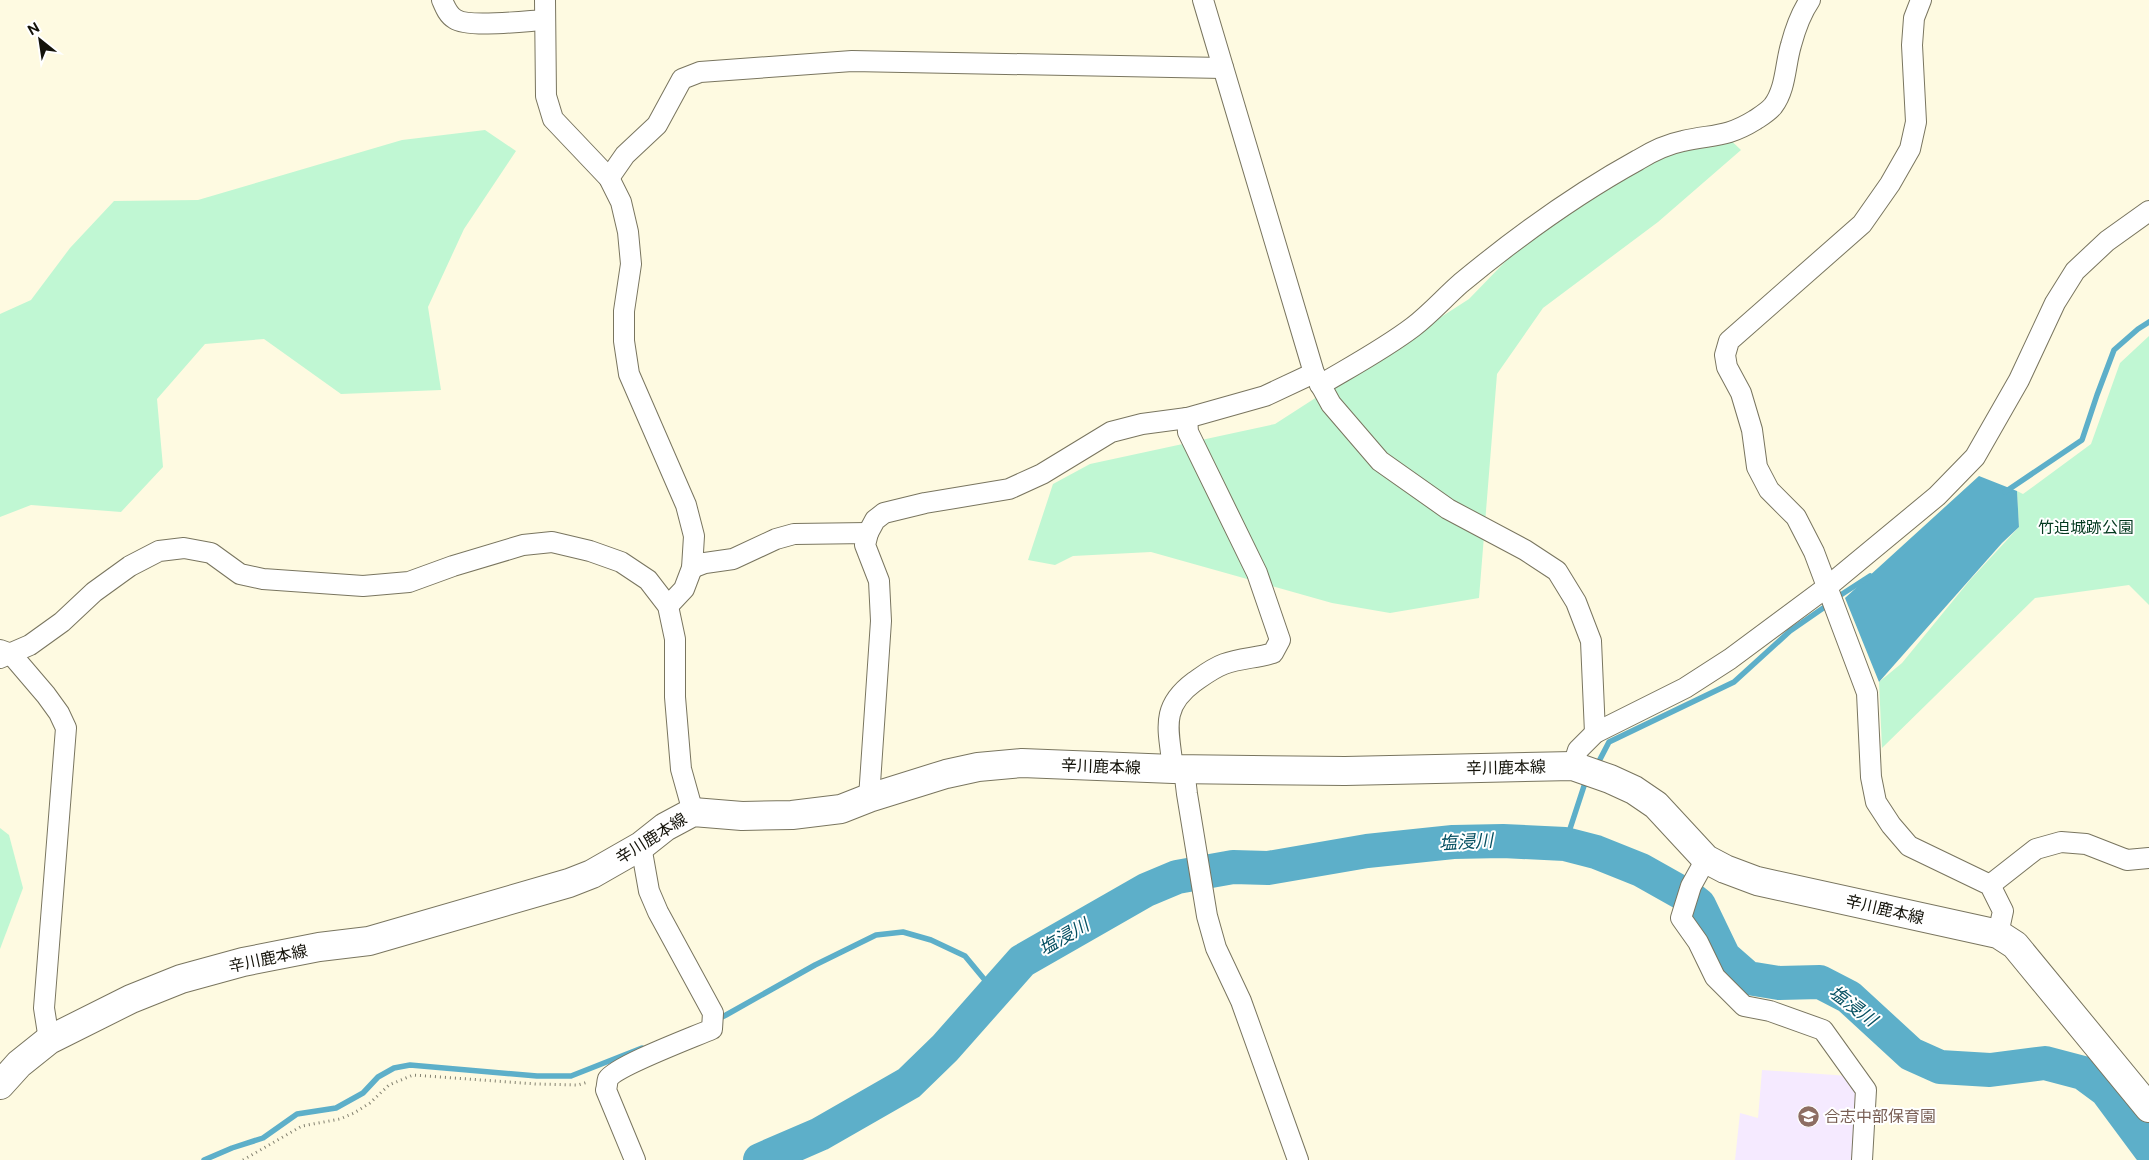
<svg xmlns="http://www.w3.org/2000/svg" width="2149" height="1160" viewBox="0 0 2149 1160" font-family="'Public Sans','Noto Sans JP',sans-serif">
<rect width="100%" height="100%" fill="#fefae1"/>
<polygon fill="#f5eaff" points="1762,1070 1849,1076 1860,1095 1856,1160 1735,1160 1740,1113 1758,1118"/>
<g fill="#c0f7d3">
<polygon points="485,130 516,151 464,229 428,307 441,390 341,394 264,339 205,344 157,399 163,467 121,512 31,505 0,517 0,314 31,300 70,248 114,201 198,200 402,140"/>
<polygon points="1721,131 1741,150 1658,222 1543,308 1497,374 1479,598 1390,613 1332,603 1151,552 1073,556 1055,565 1028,560 1053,484 1090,464 1275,424 1469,299 1529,237 1600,187"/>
<polygon points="2149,336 2149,605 2129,585 2035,598 1882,748 1879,682 1902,663 1970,580 2019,527 2017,491 2023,494 2091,444 2120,363"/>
<polygon points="0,828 9,835 23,888 0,949"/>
</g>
<polygon fill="#5dafc9" points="1979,476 2017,491 2019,527 2002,543 1879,682 1845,598"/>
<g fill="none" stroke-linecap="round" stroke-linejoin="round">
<g stroke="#5dafc9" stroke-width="5.5">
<polyline points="2005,492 2082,440 2097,395 2114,350 2138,329 2149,322"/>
<polyline points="1836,598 1870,576"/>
<polyline points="1596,767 1609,742 1734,682 1790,631 1829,604"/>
<polyline points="1565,844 1584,786 1588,779"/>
<polyline points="716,1020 726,1015 815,965 876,935 903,932 931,940 965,956 994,991"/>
<polyline points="204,1160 232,1148 263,1138 297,1114 336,1108 363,1093 378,1077 394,1068 410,1065 537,1076 571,1076 642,1048"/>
</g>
<polyline stroke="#5dafc9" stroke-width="34" points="760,1160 820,1134 909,1083 945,1048 1022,961 1146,890 1177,877 1233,867 1268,868 1367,851 1453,842 1503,841 1565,844 1596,852 1641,870 1689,897 1699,905 1724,957 1748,978 1779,983 1820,982 1849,997 1911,1054 1940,1067 1990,1070 2045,1063 2083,1073 2106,1090 2149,1148"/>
<defs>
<g id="minor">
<path d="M442,0c3,7 6,15 13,19 13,9 71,2 89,1"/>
<polyline points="545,0 546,96 553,119 609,178 621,202 628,232 631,264 624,311 624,341 629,374 686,505 694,536 692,568 684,589 668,606"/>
<polyline points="1203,0 1314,373 1331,404 1380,461 1448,509 1525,550 1557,571 1576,602 1591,641 1595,733"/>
<polyline points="1921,0 1914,18 1912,45 1916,122 1910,149 1890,184 1862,224 1729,341 1725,355 1727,367 1741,393 1752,430 1757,467 1769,490 1796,517 1814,552 1867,693 1871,777 1876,802 1891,825 1909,846 1990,885 2003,911 1998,934"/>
<polyline points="609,178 625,155 657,125 682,79 700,72 852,61 1223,68"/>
<path d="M1320,385c32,-19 64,-36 93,-58 17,-13 32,-30 48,-44 52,-43 117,-90 177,-123 13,-8 30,-16 45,-19 30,-7 43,-3 72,-21 6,-4 13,-8 18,-14 13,-17 12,-41 18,-61 4,-15 10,-32 19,-45"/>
<polyline points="868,533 875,520 884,513 925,503 1009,489 1042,474 1111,432 1142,424 1187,418 1265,396 1314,373"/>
<polyline points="692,568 705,563 733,559 776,539 794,534 868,533 865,545 879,581 881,621 869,798"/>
<polyline points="0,650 11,654 46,695 59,713 66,728 44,1008 49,1040"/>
<polyline points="0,658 30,645 62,622 94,592 130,566 159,551 184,548 211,553 240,574 263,579 363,586 409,582 453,566 523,545 552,542 590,551 621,562 648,580 668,606 675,639 675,697 681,769 693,812"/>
<polyline points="1573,766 1578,750 1595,733 1685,688 1730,659 1827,587 1937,496 1975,457 2019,380 2055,303 2075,271 2107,241 2149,211"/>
<path d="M1173,769c-4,-39 -14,-61 21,-87 10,-7 19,-14 30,-18 16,-6 33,-6 49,-11l7,-13 -23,-67 -69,-141 -1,-14"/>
<polyline points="1184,769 1187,794 1207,916 1216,948 1241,1001 1298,1160"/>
<polyline points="1706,859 1691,886 1681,918 1698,942 1715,977 1744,1006 1770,1011 1823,1030 1866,1090 1862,1160"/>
<polyline points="1990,885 2036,849 2061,842 2086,844 2127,860 2149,858"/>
<path d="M635,1160l-29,-70c1,-3 1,-8 2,-11 8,-13 86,-42 104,-50l1,-16 -55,-101 -9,-21 -8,-45"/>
</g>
<polyline id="secondary" points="0,1085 19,1064 49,1040 131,999 181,979 243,962 319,947 369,941 569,883 592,874 641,846 665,827 693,812 742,816 792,815 841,809 869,798 946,774 978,767 1022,763 1173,769 1345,771 1573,766 1610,779 1634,790 1656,805 1706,859 1725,869 1757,881 1998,934 2015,945 2149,1108"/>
</defs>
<use href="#minor" stroke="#79755f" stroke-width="22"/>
<use href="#secondary" stroke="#79755f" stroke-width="30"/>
<polyline stroke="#817f6e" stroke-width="3" stroke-dasharray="1 4" stroke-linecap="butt" points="243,1160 302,1126 340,1119 354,1113 370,1103 389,1085 413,1075 536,1084 578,1085 588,1082"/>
<use href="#minor" stroke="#fff" stroke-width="20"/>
<use href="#secondary" stroke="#fff" stroke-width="28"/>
</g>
<defs>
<symbol id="school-disc" viewBox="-11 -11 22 22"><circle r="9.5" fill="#8d6e63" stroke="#fff"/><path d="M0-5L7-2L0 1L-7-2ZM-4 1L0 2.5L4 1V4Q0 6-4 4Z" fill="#fff"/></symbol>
</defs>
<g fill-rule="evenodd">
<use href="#school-disc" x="1796" y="1104" width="25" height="25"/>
</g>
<g text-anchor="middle" stroke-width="4" stroke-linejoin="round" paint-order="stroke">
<g font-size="16" fill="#03391f" stroke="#fff">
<text x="2086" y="533">竹迫城跡公園</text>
</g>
<g font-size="16" fill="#131209" stroke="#fff">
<text transform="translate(1101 766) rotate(2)" y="6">辛川鹿本線</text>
<text transform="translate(1506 767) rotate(-1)" y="6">辛川鹿本線</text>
<text transform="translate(651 838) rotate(-32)" y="6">辛川鹿本線</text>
<text transform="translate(1885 909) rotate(13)" y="6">辛川鹿本線</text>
<text transform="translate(268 958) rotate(-12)" y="6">辛川鹿本線</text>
</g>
<g font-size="16" fill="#785e54" stroke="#fff" text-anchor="start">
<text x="1824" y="1122">合志中部保育園</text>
</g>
<g font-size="18" font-style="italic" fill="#065062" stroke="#fff">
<text transform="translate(1466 842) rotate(-3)" y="6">塩浸川</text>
<text transform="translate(1064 937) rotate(-30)" y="6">塩浸川</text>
<text transform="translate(1853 1006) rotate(37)" y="6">塩浸川</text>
</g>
</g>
<g transform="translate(40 40) rotate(330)" stroke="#ffffff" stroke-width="4" paint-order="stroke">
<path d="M0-4L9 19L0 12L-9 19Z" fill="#131209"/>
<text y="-8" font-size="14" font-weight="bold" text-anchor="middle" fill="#131209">N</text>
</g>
</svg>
